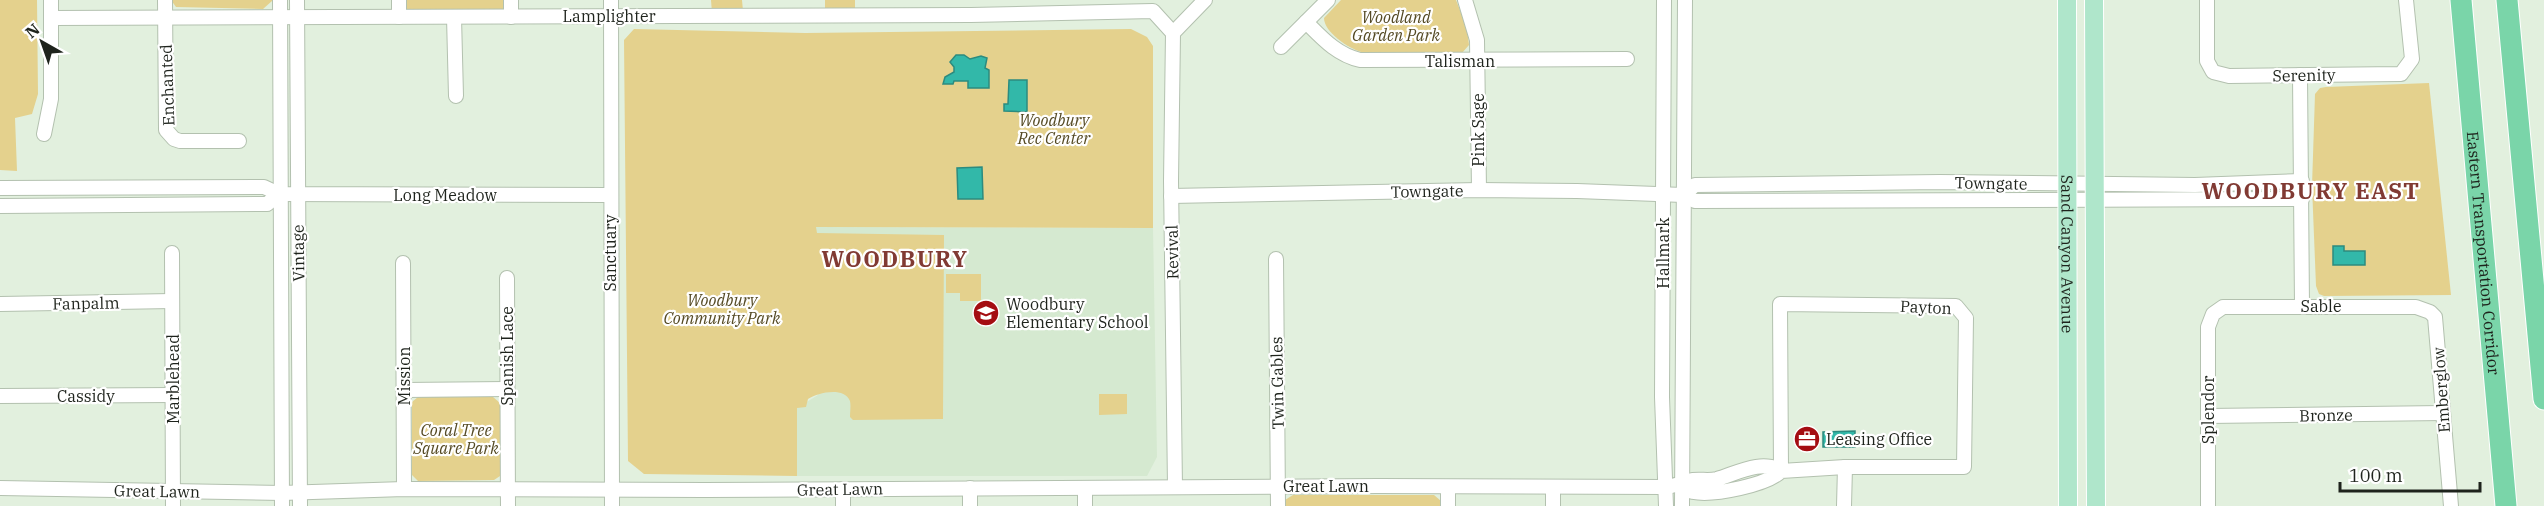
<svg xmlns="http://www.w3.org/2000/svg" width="2544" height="506" viewBox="0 0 2544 506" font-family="'IBM Plex Serif',serif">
<rect width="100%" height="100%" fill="#e2f0de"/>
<polygon fill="#d5e9d0" points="816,227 1153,228 1157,457 1147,476 797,476 797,408 818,395"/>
<g fill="#e4d18d">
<polygon points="0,0 37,0 38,94 32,114 15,118 17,171 0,170"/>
<polygon points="171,0 272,0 272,1 263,9 176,7"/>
<polygon points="402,0 504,0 504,9 402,12"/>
<polygon points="711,0 742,0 743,11 712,13"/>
<polygon points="825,0 855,0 855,11 825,12"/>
<path d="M1341,0h115l11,28 2,17 -7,8 -101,-1c-13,-4 -37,-20 -37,-34z"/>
<path d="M634,29l171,4 326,-4 16,8 6,9v182l-337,-1 1,6 127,2 -1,184 -90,1 -3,-3c0,-5 1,-11 0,-16 -6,-15 -33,-8 -42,-2l-2,8 -9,1v68l-153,-2 -16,-13 -4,-421z"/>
<polygon points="2429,83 2451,295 2324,296 2319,294 2316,286 2312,186 2315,94 2320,88 2326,87"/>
<polygon points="946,274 981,274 981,301 960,301 960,293 946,293"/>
<polygon points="1099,394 1127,394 1127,414 1099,415"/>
<polygon points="418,397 493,397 500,403 500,476 494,480 418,481 412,475 412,402"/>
<polygon points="1293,495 1434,495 1441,501 1441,506 1285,506 1285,500"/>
</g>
<g fill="#32b8a9" stroke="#2c8b7f" stroke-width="1.5">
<polygon points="956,55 964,55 970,59 981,56 987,58 985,68 989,70 989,88 968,88 968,81 954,81 953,84 943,84 945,77 954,72 954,67 950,62"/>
<polygon points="1009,80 1027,80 1027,112 1004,111 1004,104 1008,104"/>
<polygon points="982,167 983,199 958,199 957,168"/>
<polygon points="2333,246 2344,246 2344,251 2365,251 2365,265 2333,265"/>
<polygon points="1855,431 1855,447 1823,447 1823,432"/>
</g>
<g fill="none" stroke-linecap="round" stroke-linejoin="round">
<defs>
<g id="minor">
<polyline points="165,0 166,130 174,139 180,141 239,141"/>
<polyline points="280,0 282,506"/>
<polyline points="297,0 300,506"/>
<polyline points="399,0 399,17"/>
<polyline points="511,0 511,17"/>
<polyline points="611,0 612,506"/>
<polyline points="1465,0 1477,40 1479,190"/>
<polyline points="1664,0 1662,397 1666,506"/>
<polyline points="2207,0 2207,61 2213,72 2229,76 2401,74 2412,59 2406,0"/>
<polyline points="454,17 456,96"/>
<polyline points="51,18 971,15 1153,11 1173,33 1171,181 1175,487"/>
<path d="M1306,22c16,16 31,33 54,38l267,-1"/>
<polyline points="1173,33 1205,0"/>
<polyline points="1281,47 1328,0"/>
<polyline points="2300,75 2302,306"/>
<polyline points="44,134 51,99 51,0"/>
<polyline points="0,188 264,187 279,194 610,195"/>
<polyline points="1683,195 1695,185 1940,182 2195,185 2302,181"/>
<polyline points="1171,196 1479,190 1577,191 1683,195 1695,201 2302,199"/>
<polyline points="0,206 267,204 279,194"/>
<polyline points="172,253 173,506"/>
<polyline points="1276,259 1278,506"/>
<polyline points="403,263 404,489"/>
<polyline points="507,278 508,506"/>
<polyline points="0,304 172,301"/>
<polyline points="404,390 507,389"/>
<polyline points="0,396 173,395"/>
<polyline points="2208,416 2443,413"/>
<polyline points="1448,487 1448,506"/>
<polyline points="1553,487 1553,506"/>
<path d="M0,488l282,5 122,-4 301,1 673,-4 288,1c10,-1 19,-6 27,-7 8,-1 16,1 24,-1 20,-6 45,-20 64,-8l64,-4h119l2,-149 -10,-12 -176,-2 1,167c-13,14 -68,25 -88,21 -4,-1 -9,-5 -12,-7"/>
<polyline points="1085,488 1085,506"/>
<polyline points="843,489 843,506"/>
<polyline points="970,506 970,488"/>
<polyline points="1682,506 1685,0"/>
<polyline points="1844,506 1845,467"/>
<polyline points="2208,506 2208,327 2213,314 2223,307 2416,307 2430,312 2435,317 2451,506"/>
</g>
<g id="major">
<path id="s1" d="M2067,0l1,506"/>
<polyline points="2094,0 2096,506"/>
</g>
<g id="highway">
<path id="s2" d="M2461,0l45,506"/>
<polyline points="2507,0 2544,399"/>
</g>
</defs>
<use href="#minor" stroke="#b3c1af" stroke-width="16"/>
<use href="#major" stroke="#fff" stroke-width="20"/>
<use href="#highway" stroke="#fff" stroke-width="23"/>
<use href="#minor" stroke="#fff" stroke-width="14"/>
<use href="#major" stroke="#afe6cb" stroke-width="18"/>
<use href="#highway" stroke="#7ad5a9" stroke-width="21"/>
</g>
<defs>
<symbol id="school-disc" viewBox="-11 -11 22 22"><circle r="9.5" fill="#a40d12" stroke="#fff"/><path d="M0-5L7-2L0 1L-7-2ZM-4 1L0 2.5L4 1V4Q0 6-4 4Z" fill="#fff"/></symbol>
<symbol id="office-disc" viewBox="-11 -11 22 22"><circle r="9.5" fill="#a40d12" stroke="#fff"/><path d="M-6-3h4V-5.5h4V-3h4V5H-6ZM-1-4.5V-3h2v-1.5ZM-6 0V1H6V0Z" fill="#fff"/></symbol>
</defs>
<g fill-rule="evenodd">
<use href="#school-disc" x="971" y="298" width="30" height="30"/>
<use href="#office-disc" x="1792" y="424" width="30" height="30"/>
</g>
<g text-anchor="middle" stroke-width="4.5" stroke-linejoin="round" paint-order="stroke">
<g font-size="16" fill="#1e231c" stroke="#fff">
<text x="609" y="22">Lamplighter</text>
<text x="1460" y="67">Talisman</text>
<text transform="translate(2304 75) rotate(-1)" y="6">Serenity</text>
<text transform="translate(167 85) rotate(-92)" y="6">Enchanted</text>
<text transform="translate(1478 130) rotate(-90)" y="6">Pink Sage</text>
<text transform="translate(1991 183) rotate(1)" y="6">Towngate</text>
<text transform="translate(1427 191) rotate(-1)" y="6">Towngate</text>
<text x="445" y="201">Long Meadow</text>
<text transform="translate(1172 252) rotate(-91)" y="6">Revival</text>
<text transform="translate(298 253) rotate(-91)" y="6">Vintage</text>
<text transform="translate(610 253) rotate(-90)" y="6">Sanctuary</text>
<text transform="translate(1663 253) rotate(-90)" y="6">Hallmark</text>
<text dy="6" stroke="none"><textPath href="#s1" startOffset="254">Sand Canyon Avenue</textPath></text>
<text dy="6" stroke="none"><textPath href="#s2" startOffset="254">Eastern Transportation Corridor</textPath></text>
<text transform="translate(86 303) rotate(-1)" y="6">Fanpalm</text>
<text x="2321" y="312">Sable</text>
<text transform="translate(1926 307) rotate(3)" y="6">Payton</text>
<text transform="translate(507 356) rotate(-90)" y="6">Spanish Lace</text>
<text transform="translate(404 376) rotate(-90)" y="6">Mission</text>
<text transform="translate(173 379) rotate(-90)" y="6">Marblehead</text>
<text transform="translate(1277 383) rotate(-91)" y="6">Twin Gables</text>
<text transform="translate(2441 390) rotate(-94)" y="6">Emberglow</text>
<text x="86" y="402">Cassidy</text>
<text transform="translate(2208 410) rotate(-90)" y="6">Splendor</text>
<text transform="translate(2326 415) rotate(-1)" y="6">Bronze</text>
<text x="1326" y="492">Great Lawn</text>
<text transform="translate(840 489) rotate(-1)" y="6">Great Lawn</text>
<text transform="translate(157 491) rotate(1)" y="6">Great Lawn</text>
</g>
<g font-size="16" font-style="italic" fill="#544923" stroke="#fff">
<text x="1396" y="23">Woodland<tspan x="1396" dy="18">Garden Park</tspan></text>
<text x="1054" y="126">Woodbury<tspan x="1054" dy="18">Rec Center</tspan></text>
<text x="722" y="306">Woodbury<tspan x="722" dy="18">Community Park</tspan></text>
<text x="456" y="436">Coral Tree<tspan x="456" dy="18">Square Park</tspan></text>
</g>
<g font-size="16" fill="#1e231c" stroke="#fff" text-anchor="start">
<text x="1006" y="310">Woodbury<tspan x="1006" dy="18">Elementary School</tspan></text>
<text x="1826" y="445">Leasing Office</text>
</g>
<g font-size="22" font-weight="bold" letter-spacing="1.5" fill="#813a33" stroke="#fff">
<text x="2311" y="199">WOODBURY EAST</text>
<text x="895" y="267">WOODBURY</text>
</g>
</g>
<g transform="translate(42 42) rotate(320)" stroke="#ffffff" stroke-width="4.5" paint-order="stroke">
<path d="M0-4.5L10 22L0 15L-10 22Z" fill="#1e231c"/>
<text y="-9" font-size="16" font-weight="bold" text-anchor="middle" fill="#1e231c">N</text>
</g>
<path d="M2340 482v9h140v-9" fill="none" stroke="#1e231c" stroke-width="3"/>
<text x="2349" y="482" font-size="18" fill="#1e231c" stroke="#ffffff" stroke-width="4.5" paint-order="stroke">100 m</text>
</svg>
